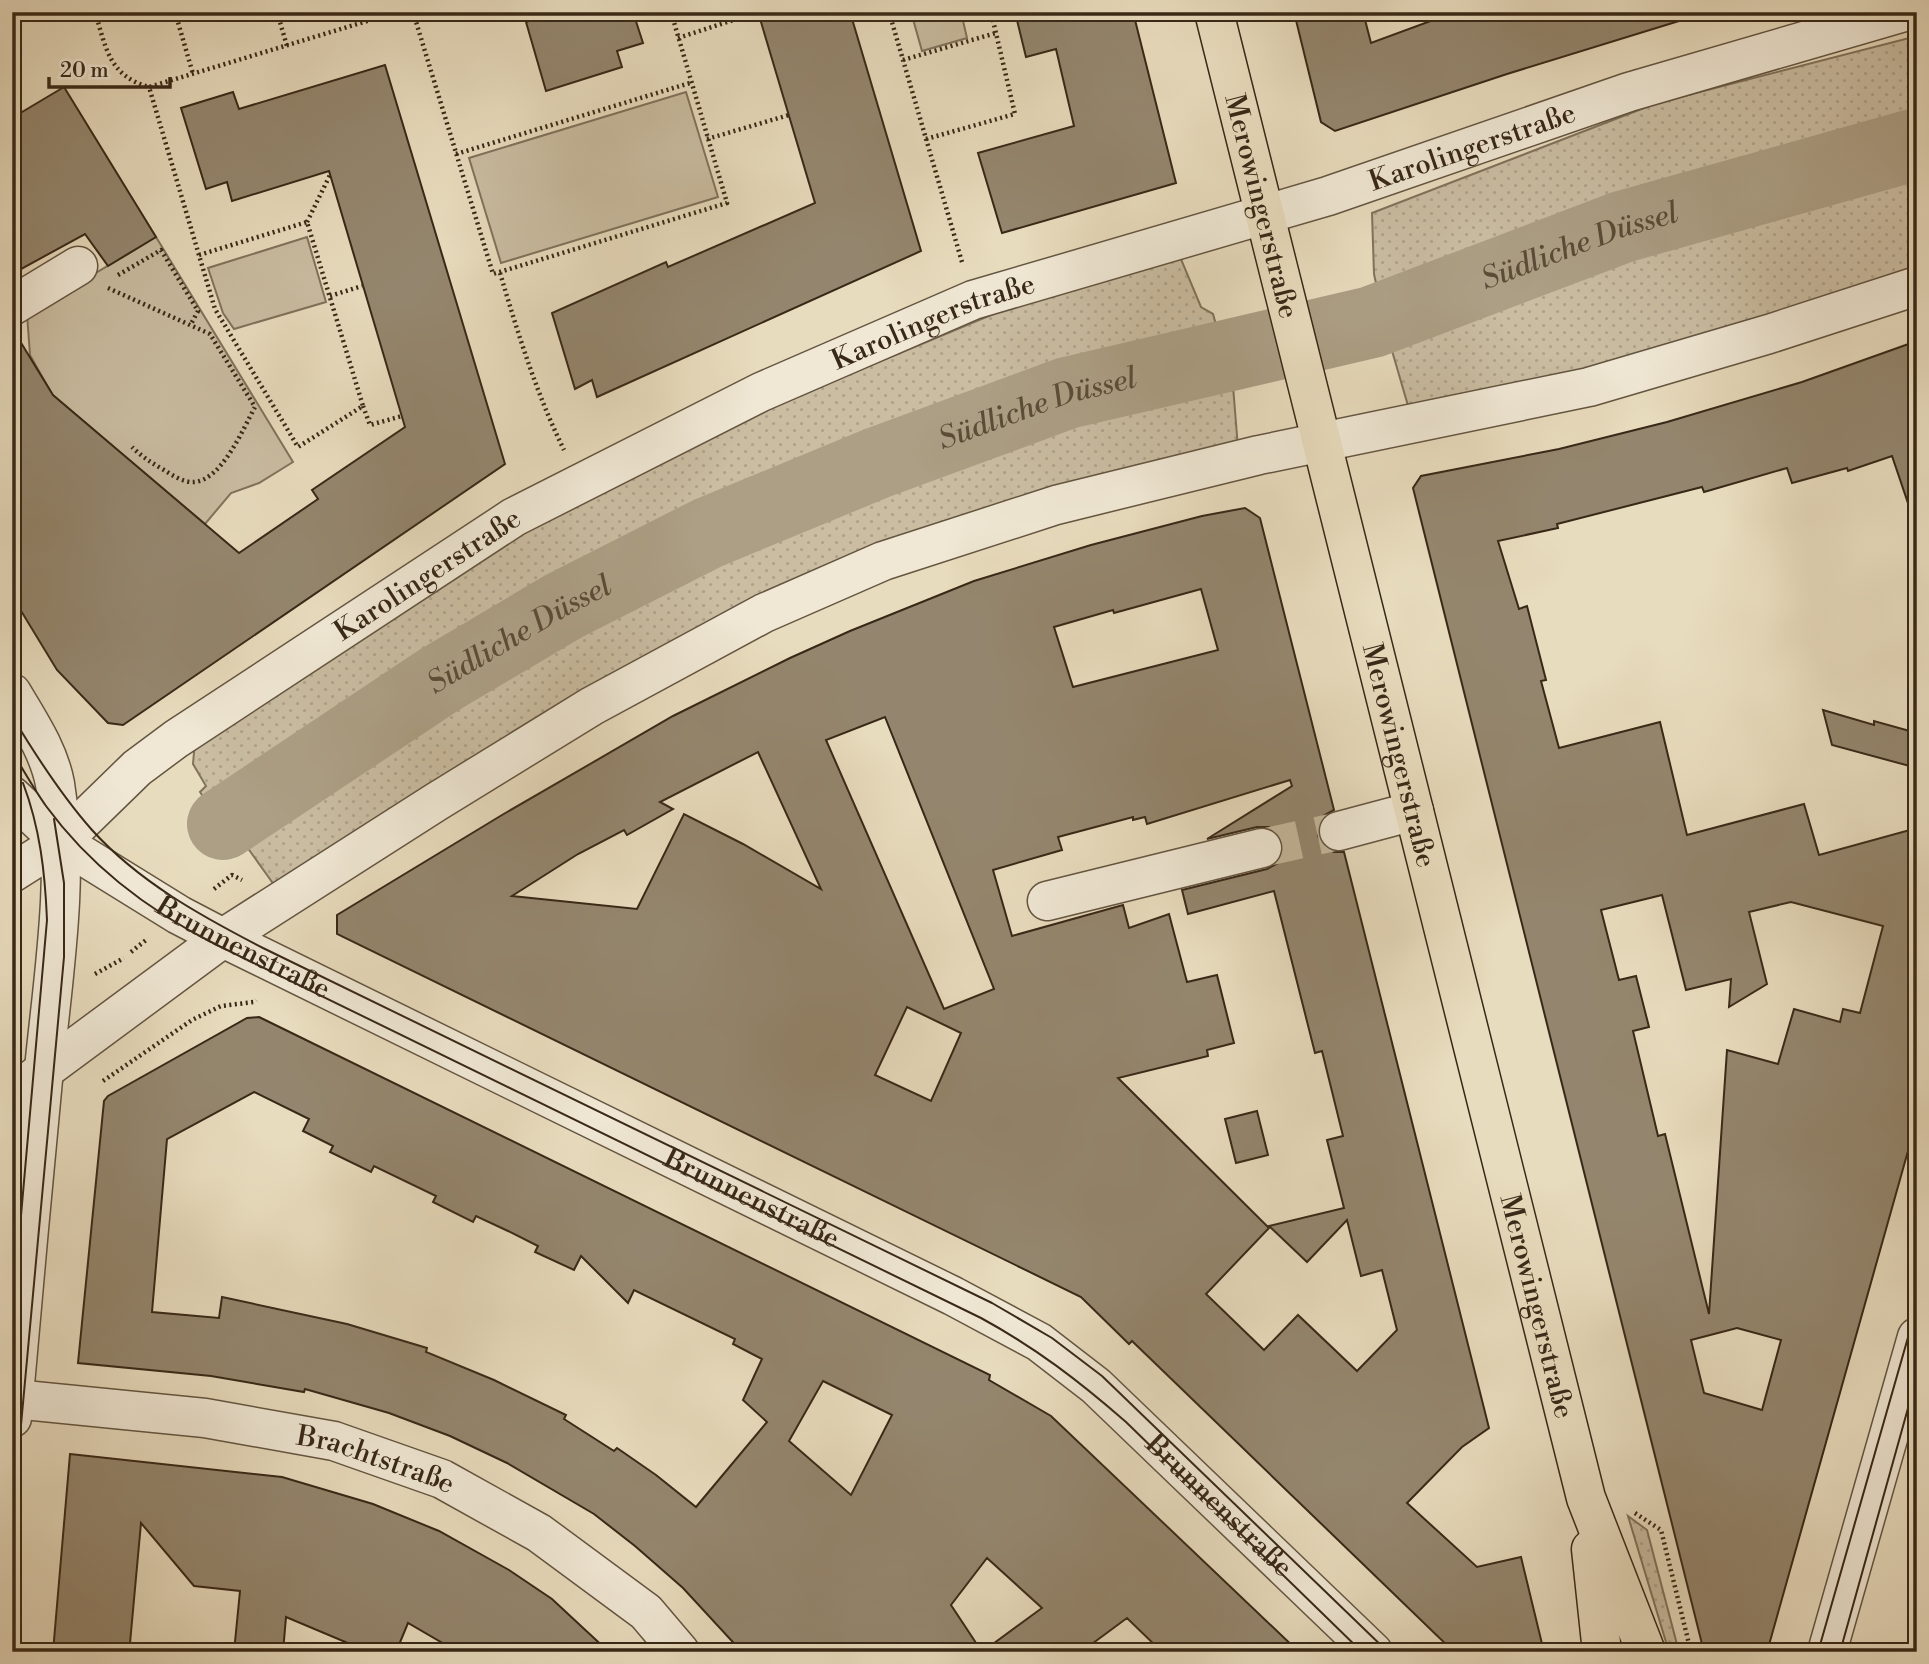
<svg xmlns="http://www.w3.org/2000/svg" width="1929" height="1664" viewBox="0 0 1929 1664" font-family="'Libre Bodoni',serif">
<defs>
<pattern id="grass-dots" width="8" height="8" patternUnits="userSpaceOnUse" patternTransform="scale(1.75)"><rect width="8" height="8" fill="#cabda2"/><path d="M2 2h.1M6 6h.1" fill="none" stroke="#aea28b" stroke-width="1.8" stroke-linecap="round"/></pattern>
</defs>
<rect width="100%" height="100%" fill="#e8dcbe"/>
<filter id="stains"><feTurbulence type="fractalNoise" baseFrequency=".00286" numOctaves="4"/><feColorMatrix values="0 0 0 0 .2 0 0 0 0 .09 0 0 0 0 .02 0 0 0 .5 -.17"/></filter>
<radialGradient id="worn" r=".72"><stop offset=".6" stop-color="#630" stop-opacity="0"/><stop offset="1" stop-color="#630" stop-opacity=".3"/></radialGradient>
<g fill="url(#grass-dots)" stroke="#81725c" stroke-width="2">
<polygon points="1917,36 1917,279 1767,327 1409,409 1388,337 1374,274 1372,213 1657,103"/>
<polygon points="1178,252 1201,307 1213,314 1233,386 1238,448 879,554 277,889 247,847 234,845 200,792 206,786 193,764 195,740 564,503 759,412 1003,310"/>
<polygon points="1628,1516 1647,1530 1679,1652 1669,1652"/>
</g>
<g fill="#cabda2" stroke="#81725c" stroke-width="2">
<polygon points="911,12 961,12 967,38 922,51"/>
<polygon points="686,92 718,197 501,263 469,158"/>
<polygon points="156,237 293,462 259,483 231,493 205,524 53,396 30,355 27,314"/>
<polygon points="307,237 326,302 234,329 223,313 208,268"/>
</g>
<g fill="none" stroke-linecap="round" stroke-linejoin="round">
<path stroke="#ac9f85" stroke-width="72" id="s1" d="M223,824l216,-144 125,-74 144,-73 169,-70 190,-70 305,-71 250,-95 295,-83"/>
</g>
<g fill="#94866e" stroke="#382817" stroke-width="2" fill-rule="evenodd">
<polygon points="557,12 633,12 643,43 617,51 622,67 546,91 526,22"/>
<polygon points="758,12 850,12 921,251 597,397 592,380 575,389 552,313 666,262 668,267 815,203"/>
<polygon points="1015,12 1133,12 1176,183 1002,233 978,153 1074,126 1056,49 1026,57"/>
<polygon points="1294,12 1363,12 1371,43 1455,12 1678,12 1679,21 1507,74 1335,131 1321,122"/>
<polygon points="385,65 505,464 123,725 108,723 57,670 12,596 12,328 53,395 239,553 318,499 312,490 405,427 329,171 232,201 227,182 206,189 181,108 233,92 239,109"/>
<polygon points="64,87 156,237 108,266 85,234 12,274 12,118"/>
<path d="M1917,341v170l-6,1 -19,-56 -44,15 -1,-3 -55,15 -5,-15 -83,24 -2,-5 -145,37 1,4 -60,13 21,68 8,-3 19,74 -5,1 18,67 101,-26 27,113 117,-31 15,51 98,-27v291l-150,533h-63l-291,-1164 8,-12 138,-27 108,-27 135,-40zM1662,895l24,95 45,-11 -2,28 38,-23 -18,-72 42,-10 92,24 -23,87 -17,-4 -3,13 -46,-13 -16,55 -51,-14 -18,264 -44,-180 -7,2 -25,-105 16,-4 -13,-51 -17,4 -18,-70zM1737,1328l44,12 -19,70 -58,-17 -13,-53z"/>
<path d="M1245,508l15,10 74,292 -11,6 -5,9v11l6,11 10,5h10l145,576 -27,19 -55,56 70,64 44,-10 23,95h-90l-322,-311 -3,3 -48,-47 -744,-363v-19l165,-100 171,-99 117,-58 60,-27 124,-50 117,-36 111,-29zM1201,589l17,61 -145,37 -19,-60 59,-17 1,3zM885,717l109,272 -50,20 -118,-269zM758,752l63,137 -78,-45 -59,-30 -47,95 -125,-13 66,-42 46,-24 3,5 46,-26 -13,-7zM1290,780l2,6 -85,53 50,-12h12l9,6 5,9v11l-5,10 -11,6 -85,21 6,24 86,-23 41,162 7,-2 21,85 -16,4 17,68 -75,18 38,36 40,-42 14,56 21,-6 15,60 -40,41 -59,-56 -34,35 -58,-56 63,-66 -151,-150 90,-22 -1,-6 27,-7 -17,-68 -30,7 -18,-68 -40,14 -6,-23 -111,31 -19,-66 69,-20 -4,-13 75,-20v3l12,-3 2,7zM907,1007l54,26 -30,68 -56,-26z"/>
<polygon points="1823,710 1874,725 1874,721 1917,733 1917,768 1832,745"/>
<path d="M259,1017l731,358 -1,5 62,36 248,236h-137l-35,-34 -46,34h-99l60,-44 -55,-50 -36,47 31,47h-240l-59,-64 -48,-42 -41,-32 -87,-51 -57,-27 -61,-23 -84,-24 -1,3 -93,-16 -133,-13 26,-262 4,-5 139,-78zM254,1092l55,27 -6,12 30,15 -3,6 41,20 3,-6 62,30 -3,6 40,20 3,-6 32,15 30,15 -3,6 39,18 7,-14 47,47 6,-13 101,49 -2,5 29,15 -19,41 24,22 -71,85 -40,-32 -39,-27 -3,3 -50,-32 2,-4 -72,-35 -68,-28 1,-4 -80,-24 -125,-27 -3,21 -67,-6 15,-173zM823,1381l69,34 -41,80 -62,-54z"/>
<polygon points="1257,1111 1268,1155 1236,1163 1225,1119"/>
<polygon points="70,1454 282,1477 373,1504 439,1531 509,1570 552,1599 609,1652 458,1652 408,1623 396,1652 369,1652 286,1617 283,1652 234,1652 240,1591 194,1586 141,1523 130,1643 123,1643 122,1652 53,1652"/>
</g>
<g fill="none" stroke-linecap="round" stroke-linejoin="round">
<polyline stroke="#c5b89d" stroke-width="38" stroke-dasharray="38 19" stroke-linecap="butt" points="1262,848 1339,831"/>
<defs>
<g id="minor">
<polyline points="12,306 78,266"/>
<path d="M12,693c17,29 37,58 43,91 15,92 -2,193 -11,285 -11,116 -22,233 -32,349"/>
<path id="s2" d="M12,796l49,46 118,73 44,23 730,358 86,46 57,44 277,266"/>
<polyline points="1339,831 1414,811"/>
<path id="s3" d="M12,873l49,-31 76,-74 39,-29 338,-222 247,-125 212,-92 355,-104 301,-104 275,-80"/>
<polyline points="1047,901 1262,848"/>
<polyline points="12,1094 223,938 436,802 592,706 764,613 883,561 1056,505 1259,455 1589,387 1769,334 1917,286"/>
<path id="s4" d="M14,1399l191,19 129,23 108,38 97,54 107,79 34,40"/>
<polyline points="1827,1652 1917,1337"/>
</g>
<g id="major">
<path id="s5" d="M1214,12l372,1486 60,154"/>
<polyline points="1591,1549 1602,1652"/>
</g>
</defs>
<use href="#minor" stroke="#645541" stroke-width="41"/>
<use href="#major" stroke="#382817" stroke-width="41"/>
<g stroke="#382817" stroke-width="4.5" stroke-dasharray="2 3.5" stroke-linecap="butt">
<path d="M95,12c11,36 14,64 54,75"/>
<polyline points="175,12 193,74"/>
<polyline points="277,12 287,46"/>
<polyline points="413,12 493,274 727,203 671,12"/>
<polyline points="889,12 962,262"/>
<polyline points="678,38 758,12"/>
<polyline points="903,60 996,33"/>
<polyline points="707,139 789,115"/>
<polyline points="926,139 1015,114 991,12"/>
<polyline points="456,154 690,83"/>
<polyline points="307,222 330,175"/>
<polyline points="199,255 307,222 363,406 298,447 215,309 149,87 397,12"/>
<path d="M500,273c18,60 36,120 64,177"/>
<polyline points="118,275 161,250 198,311 191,324"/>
<path d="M108,288l102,46 45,73c-12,22 -33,73 -61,75 -10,1 -22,-7 -30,-12 -12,-7 -22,-13 -32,-23"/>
<polyline points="330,296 362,286"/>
<polyline points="363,406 370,425 402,416"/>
<polyline points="214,889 232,875 242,880"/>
<polyline points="131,952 146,940"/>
<polyline points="95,974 124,958"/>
<polyline points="103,1081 192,1020 221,1006 254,1002 256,1000"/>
<polyline points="1635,1513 1661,1530 1691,1652"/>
<polyline points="1426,1652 1437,1648 1441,1652"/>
</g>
<use href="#minor" stroke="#f0e8d5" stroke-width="38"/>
<use href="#major" stroke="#e8dcbe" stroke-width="38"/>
<g stroke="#382817" stroke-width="2">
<path d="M12,716c24,40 49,79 80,114 47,52 109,86 171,118l729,355 60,35 50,38 286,276"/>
<path d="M12,751c11,19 22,38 34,55 44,60 103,105 169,138l766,374c55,30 98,63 145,104l236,230"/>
<path d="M12,1318l35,-398c-2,-48 -7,-92 -24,-137"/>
<polyline points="12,1523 64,957 64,883 54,819"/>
<polyline points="1818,1652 1917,1306"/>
<polyline points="1840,1652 1917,1376"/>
</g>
</g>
<g text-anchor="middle" stroke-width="5" stroke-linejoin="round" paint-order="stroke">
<g font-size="28" fill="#382817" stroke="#f0e8d5">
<text dy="10" stroke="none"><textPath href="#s3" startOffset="1647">Karolingerstraße</textPath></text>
<text dy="10" stroke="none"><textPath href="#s5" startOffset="200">Merowingerstraße</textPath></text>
<text dy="10" stroke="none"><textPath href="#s3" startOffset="1080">Karolingerstraße</textPath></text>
<text dy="10" stroke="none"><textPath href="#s3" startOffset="513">Karolingerstraße</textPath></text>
<text dy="10" stroke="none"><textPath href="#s5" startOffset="766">Merowingerstraße</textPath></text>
<text dy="10" stroke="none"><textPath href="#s2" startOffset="278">Brunnenstraße</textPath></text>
<text dy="10" stroke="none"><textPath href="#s2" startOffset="845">Brunnenstraße</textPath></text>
<text dy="10" stroke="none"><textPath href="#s5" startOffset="1334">Merowingerstraße</textPath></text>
<text dy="10" stroke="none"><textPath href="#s4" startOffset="368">Brachtstraße</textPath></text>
<text dy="10" stroke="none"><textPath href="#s2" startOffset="1410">Brunnenstraße</textPath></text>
</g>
<g font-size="30" font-style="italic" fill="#5b4c38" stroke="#f0e8d5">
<text dy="10" stroke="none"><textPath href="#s1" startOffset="1486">Südliche Düssel</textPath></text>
<text dy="10" stroke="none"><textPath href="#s1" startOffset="919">Südliche Düssel</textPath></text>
<text dy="10" stroke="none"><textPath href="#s1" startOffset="352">Südliche Düssel</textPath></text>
</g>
</g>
<rect width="1929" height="1664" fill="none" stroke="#e8dcbe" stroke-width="42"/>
<rect x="14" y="14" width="1901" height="1636" fill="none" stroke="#382817" stroke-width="3.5"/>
<rect x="21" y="21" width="1887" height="1622" fill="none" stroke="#382817" stroke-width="2"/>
<path d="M49 77v10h121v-10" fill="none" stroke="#382817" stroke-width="3.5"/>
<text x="60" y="77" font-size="21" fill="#382817" stroke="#f0e8d5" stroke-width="5" paint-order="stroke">20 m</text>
<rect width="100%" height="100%" filter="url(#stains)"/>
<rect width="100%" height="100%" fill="url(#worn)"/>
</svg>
